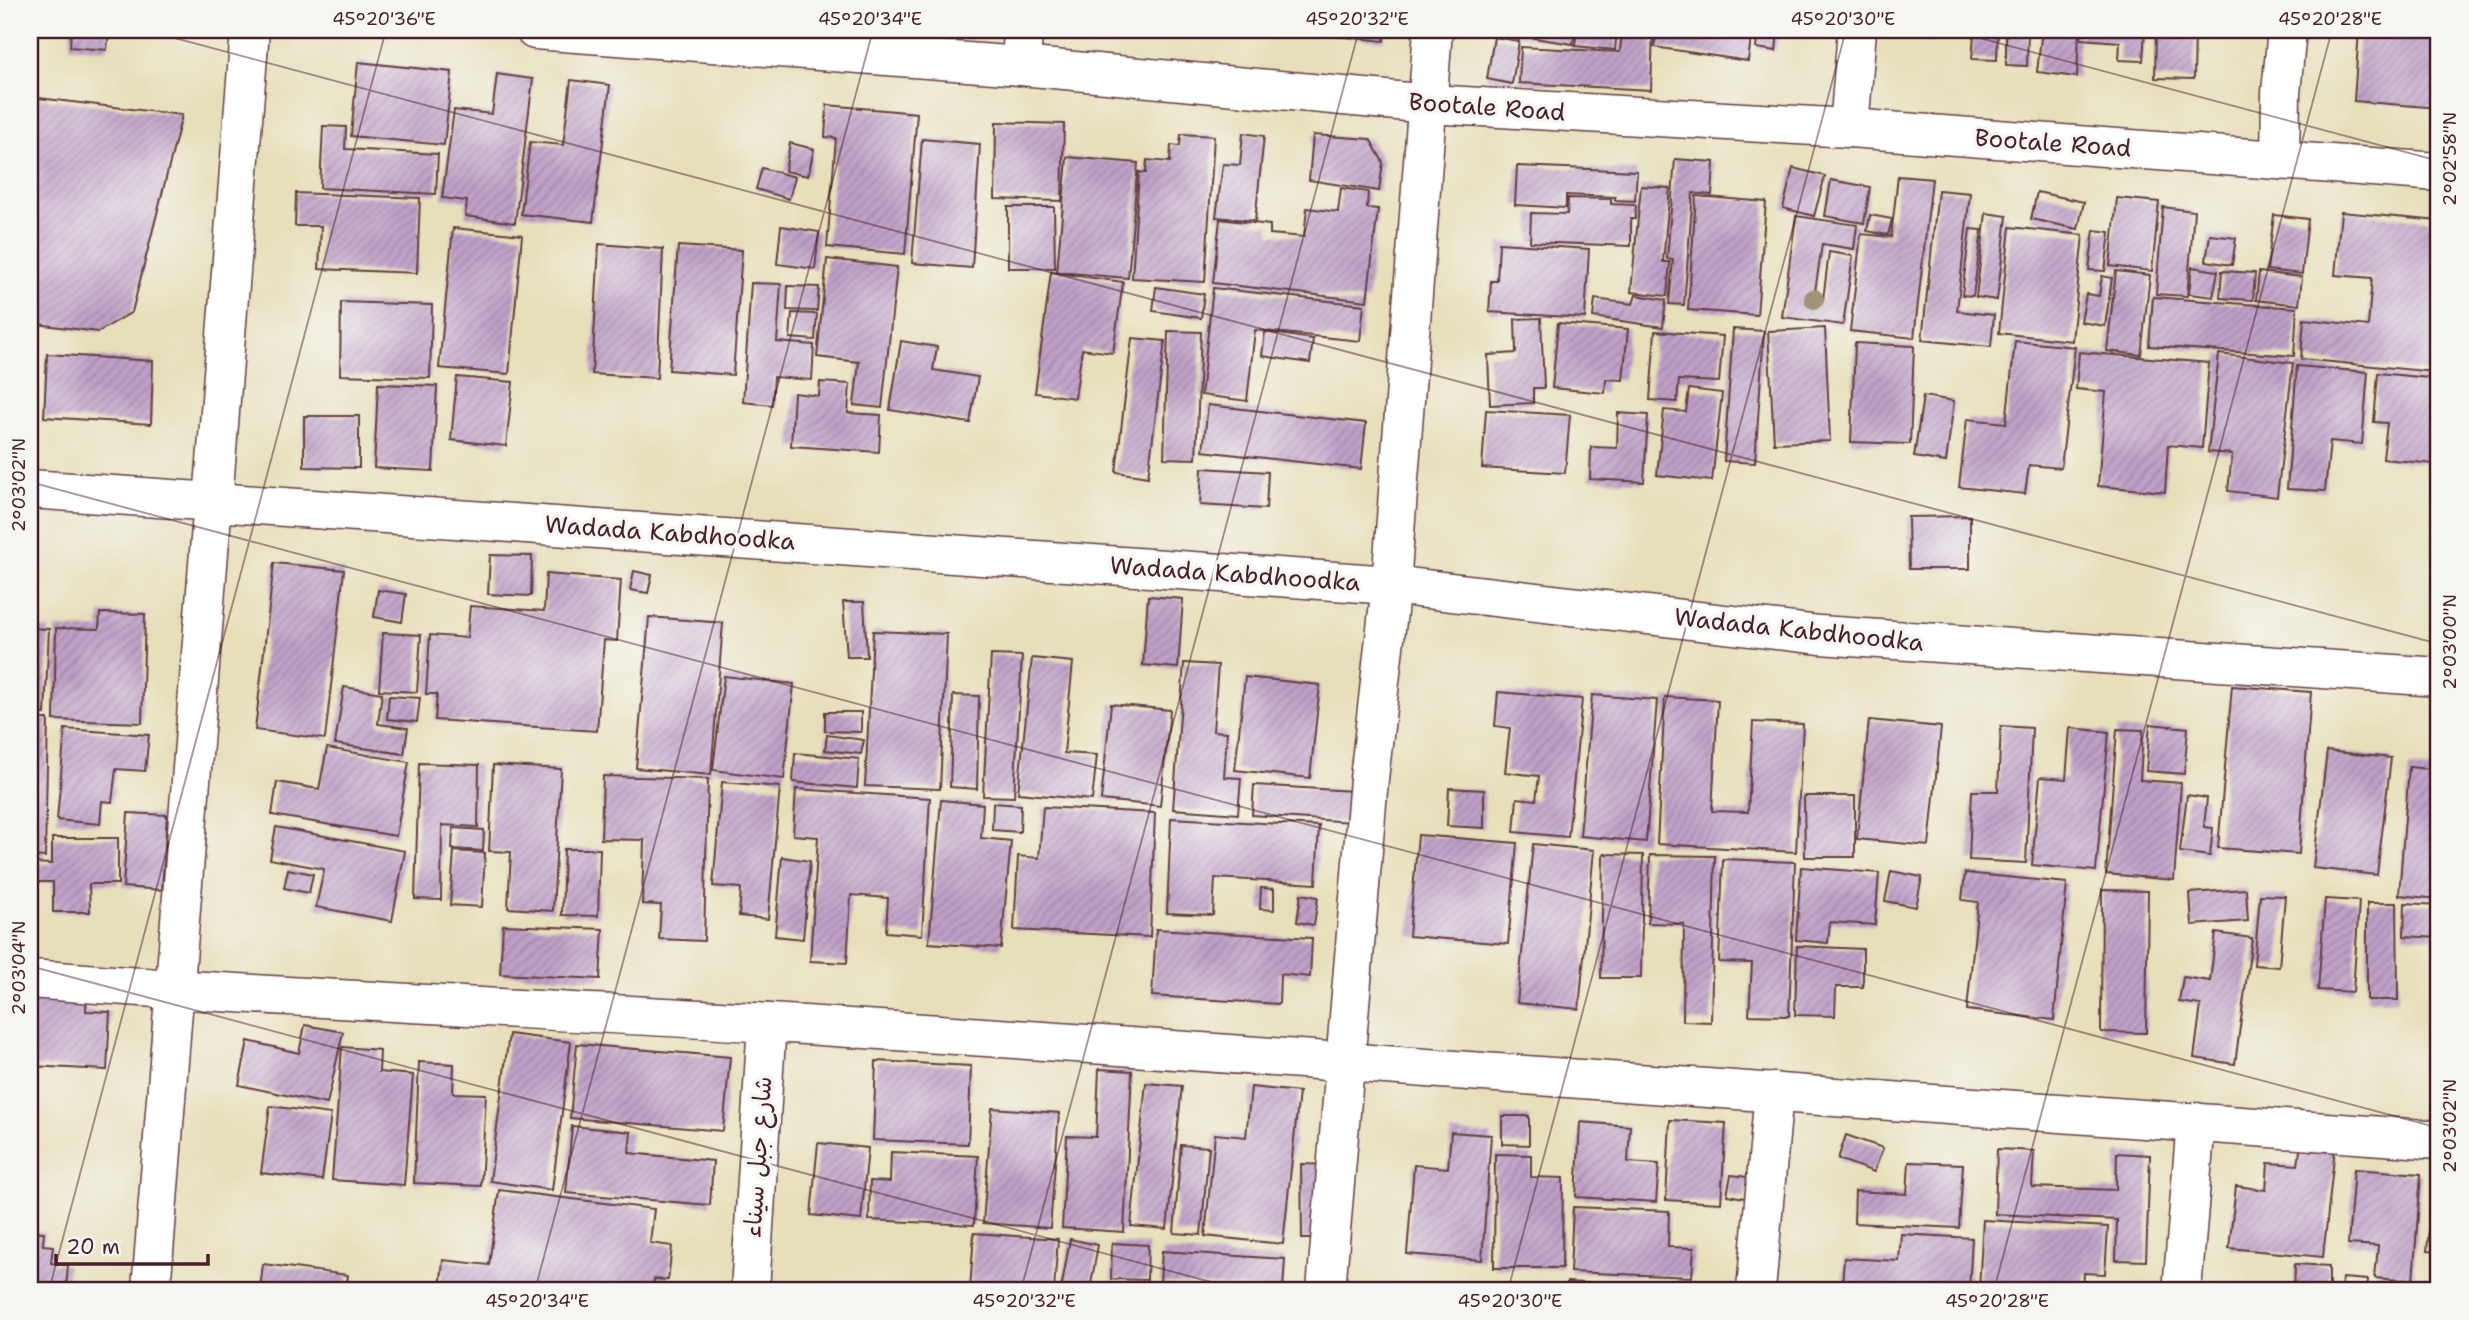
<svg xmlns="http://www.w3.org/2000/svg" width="2469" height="1320" viewBox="0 0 2469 1320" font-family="'Shantell Sans','Playpen Sans Arabic',sans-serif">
<defs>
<pattern id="building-hatch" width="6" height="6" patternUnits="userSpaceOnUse" patternTransform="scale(1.75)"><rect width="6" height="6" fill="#c0a1c8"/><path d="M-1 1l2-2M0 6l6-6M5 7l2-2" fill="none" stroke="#9e83a3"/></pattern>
</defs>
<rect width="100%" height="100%" fill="#f6f6f2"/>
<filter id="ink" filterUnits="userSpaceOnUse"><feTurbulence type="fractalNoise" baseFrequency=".0143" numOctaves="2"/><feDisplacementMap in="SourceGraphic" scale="14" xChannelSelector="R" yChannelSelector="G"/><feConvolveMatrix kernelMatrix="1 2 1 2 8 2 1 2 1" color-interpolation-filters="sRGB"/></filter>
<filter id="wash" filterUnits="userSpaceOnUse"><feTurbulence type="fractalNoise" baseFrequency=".00686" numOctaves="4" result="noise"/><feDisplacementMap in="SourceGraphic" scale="28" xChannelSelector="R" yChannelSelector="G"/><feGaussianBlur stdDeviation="1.57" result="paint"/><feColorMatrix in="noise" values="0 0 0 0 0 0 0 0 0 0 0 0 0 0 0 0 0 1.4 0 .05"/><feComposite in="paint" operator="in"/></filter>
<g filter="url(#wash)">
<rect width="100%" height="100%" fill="#e7dfba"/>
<g id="blocks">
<g fill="url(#building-hatch)">
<rect x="30" y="30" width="5" height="39"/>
<polygon points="71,30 109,30 107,50 70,47"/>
<polygon points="1301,30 1386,30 1384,41 1301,32"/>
<polygon points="1496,30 1569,30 1575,31 1573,44 1495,32"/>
<polygon points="1577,30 1617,30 1615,50 1575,46"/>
<polygon points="1622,30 1653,30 1651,90 1519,83 1521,47 1620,52"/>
<polygon points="1657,30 1752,30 1748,61 1654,47"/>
<polygon points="1758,30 1778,30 1776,51 1756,48"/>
<polygon points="1924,30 1998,30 1997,60 1972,59 1974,35 1924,33"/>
<polygon points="2006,30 2028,30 2027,66 2006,65"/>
<polygon points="2042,30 2079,30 2077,77 2037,72"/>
<polygon points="2081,30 2145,30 2143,61 2119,60 2120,42 2081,39"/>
<polygon points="2156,30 2195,30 2194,79 2155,78"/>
<polygon points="2359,30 2439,30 2439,108 2354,101"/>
<polygon points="1494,37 1519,41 1512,84 1487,79"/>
<polygon points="358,62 452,72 444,145 351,136"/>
<polygon points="497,74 533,79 515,223 465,216 467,201 442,198 454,110 492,114"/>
<polygon points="571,80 610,85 593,222 521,214 530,142 563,145"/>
<polygon points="30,97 182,115 132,312 98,332 30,323"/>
<polygon points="827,105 917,113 905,254 827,247 836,138 825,137"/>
<polygon points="996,122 1064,124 1062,201 995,199"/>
<polygon points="323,126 346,127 345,149 438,154 436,194 320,188"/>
<polygon points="1243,133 1264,136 1255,221 1216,217 1223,164 1240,165"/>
<polygon points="1181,134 1214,136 1205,282 1132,278 1139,172 1146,173 1147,160 1170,162 1171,145 1180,146"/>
<polygon points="1313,135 1370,139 1383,162 1379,191 1309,180"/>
<polygon points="922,139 980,144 972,268 912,263"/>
<polygon points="790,143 814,149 808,176 785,171"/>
<polygon points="1067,157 1138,163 1128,278 1057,272"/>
<polygon points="1675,159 1714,162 1712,195 1693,193 1684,305 1669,304 1673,260 1667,259"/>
<polygon points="1517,166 1637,171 1635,201 1615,200 1615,197 1566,195 1566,208 1515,205"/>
<polygon points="762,168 795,177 789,199 756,189"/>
<polygon points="1793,168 1825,176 1814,216 1783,208"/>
<polygon points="1898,176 1932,179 1914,338 1850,331 1861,234 1891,237"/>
<polygon points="1831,180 1870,187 1864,223 1825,216"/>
<polygon points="1641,186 1670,188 1663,262 1670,262 1667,296 1631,292"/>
<polygon points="1341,188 1368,192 1367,208 1378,209 1367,301 1213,283 1220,219 1270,225 1270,234 1304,237 1307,208 1338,212"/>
<polygon points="1938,190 1970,193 1957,311 1994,315 1991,347 1922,340"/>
<polygon points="2037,192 2084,202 2078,229 2031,219"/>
<polygon points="296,193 420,198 417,273 319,269 321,226 295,226"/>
<polygon points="1696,196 1766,202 1757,315 1688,310"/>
<polygon points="1568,198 1611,199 1611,204 1636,205 1635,219 1631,219 1631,246 1530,242 1531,213 1567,214"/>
<polygon points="2117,198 2159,202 2152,271 2110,266"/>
<polygon points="1008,207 1054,207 1055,268 1008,268"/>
<polygon points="2163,207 2194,211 2187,296 2156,294"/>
<polygon points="2341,212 2439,221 2439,317 2434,372 2301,359 2304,319 2368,326 2372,278 2335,275"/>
<polygon points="1986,213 2007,216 1997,300 1976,297"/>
<polygon points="1870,215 1892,219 1888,235 1867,231"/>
<polygon points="2274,215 2308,219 2302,274 2267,270"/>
<polygon points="1796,216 1857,225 1854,249 1822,244 1814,299 1823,300 1829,252 1853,256 1843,325 1782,317"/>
<polygon points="781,226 819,232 815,269 777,264"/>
<polygon points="2010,227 2083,235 2072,341 1999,333"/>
<polygon points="453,228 522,235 509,374 439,368"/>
<polygon points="1970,229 1982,230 1973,296 1962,295"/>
<polygon points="2094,230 2110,232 2105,271 2089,270"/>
<polygon points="2210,235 2236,238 2232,265 2206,261"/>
<polygon points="1499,243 1589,249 1585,318 1489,312 1491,281 1497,281"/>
<polygon points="599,244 663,249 657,378 592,374"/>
<polygon points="678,246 742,250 733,375 669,370"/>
<polygon points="827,259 897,267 882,408 854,405 859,362 817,357"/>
<polygon points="2192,267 2218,271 2213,297 2189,294"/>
<polygon points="2116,271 2150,275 2141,355 2107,351"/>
<polygon points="2222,271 2255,273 2253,300 2220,298"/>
<polygon points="1051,272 1123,282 1113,353 1082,349 1075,398 1035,393"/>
<polygon points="2259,272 2302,277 2299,305 2256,300"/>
<polygon points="2102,276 2112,278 2105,326 2081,322 2086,294 2099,296"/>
<polygon points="751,283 781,284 777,342 814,345 812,380 774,377 772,405 743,402"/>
<polygon points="788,286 819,287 817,311 787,310"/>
<polygon points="1156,287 1204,294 1201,318 1153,311"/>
<polygon points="1213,288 1364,305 1360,341 1255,330 1247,401 1201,395"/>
<polygon points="1636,295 1666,300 1663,327 1593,317 1595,299 1633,304"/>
<polygon points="2153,297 2297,308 2294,356 2149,346"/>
<polygon points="341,302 432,305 430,378 340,375"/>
<polygon points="792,313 817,314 815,340 790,338"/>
<polygon points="1541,318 1544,388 1533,388 1533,403 1490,405 1488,355 1516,353 1515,319"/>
<polygon points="1558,323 1628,329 1623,380 1606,379 1605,393 1552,388"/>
<polygon points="1825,328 1830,441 1774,443 1768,331"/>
<polygon points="1733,329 1764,331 1755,463 1724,461"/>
<polygon points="1168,331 1201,332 1196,459 1164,458"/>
<polygon points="1655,331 1723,336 1719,382 1679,380 1677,402 1650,400"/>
<polygon points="1265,332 1313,339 1310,363 1262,356"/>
<polygon points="30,338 34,338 32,372 30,372"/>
<polygon points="1132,338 1165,341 1148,477 1116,472"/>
<polygon points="901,341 937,347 933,370 978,377 970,423 890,410"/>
<polygon points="2015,341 2075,347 2061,468 2029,465 2025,494 1959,487 1967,419 2006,423"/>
<polygon points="1855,343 1914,346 1910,444 1851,442"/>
<polygon points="2079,352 2209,363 2202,448 2168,445 2165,492 2098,486 2106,392 2076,389"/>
<polygon points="47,354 153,361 151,424 44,417"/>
<polygon points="2219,354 2293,363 2277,497 2228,491 2232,454 2208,452"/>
<polygon points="2297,366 2368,372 2362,444 2330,441 2325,491 2287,489"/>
<polygon points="2378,373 2439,379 2434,464 2383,459 2387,423 2374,422"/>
<polygon points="457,377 513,382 506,446 451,440"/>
<polygon points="820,382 850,384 848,413 881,415 879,452 791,446 794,393 819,396"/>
<polygon points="378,384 437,386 433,471 374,468"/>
<polygon points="1689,389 1722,393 1712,481 1657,475 1664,410 1686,412"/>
<polygon points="1923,396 1954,401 1946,462 1914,457"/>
<polygon points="1208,405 1366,423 1361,469 1203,451"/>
<polygon points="1486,410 1570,415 1565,473 1482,468"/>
<polygon points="1618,413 1648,415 1644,482 1590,479 1591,447 1617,448"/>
<polygon points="304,416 359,416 359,468 304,467"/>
<polygon points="2438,453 2439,453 2439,493 2432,492"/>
<polygon points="1202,468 1268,472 1266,509 1200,505"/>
<polygon points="1970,516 1970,569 1909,569 1908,517"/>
<polygon points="490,555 532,556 531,596 488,594"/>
<polygon points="274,563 344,570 325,739 255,730"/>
<polygon points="634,571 652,575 648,593 630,590"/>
<polygon points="546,574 621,580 617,641 604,640 597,731 435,720 437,694 426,694 430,635 467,638 470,606 544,611"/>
<polygon points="378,590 406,594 402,622 374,617"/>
<polygon points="1148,596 1183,599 1178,668 1143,665"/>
<polygon points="843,602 864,602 867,657 847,657"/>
<polygon points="100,613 145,614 142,723 54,720 56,628 99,629"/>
<polygon points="649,617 723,623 711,775 636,768"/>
<polygon points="30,628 49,629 45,714 30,713"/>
<polygon points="873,631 947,634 940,789 865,786"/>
<polygon points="383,633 421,635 417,692 379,690"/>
<polygon points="991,655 1022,656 1014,797 983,796"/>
<polygon points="1032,658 1073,662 1064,753 1097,755 1092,800 1018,793"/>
<polygon points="1184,663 1218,665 1213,731 1227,732 1224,777 1241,778 1238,814 1173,809"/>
<polygon points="724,676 794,684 784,779 713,770"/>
<polygon points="1245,677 1320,685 1310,778 1235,770"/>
<polygon points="2232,686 2311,692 2299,854 2218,848"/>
<polygon points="344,687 382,693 378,724 408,728 404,754 335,744"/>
<polygon points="1498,692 1582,699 1568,837 1514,832 1517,798 1536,800 1539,776 1505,772 1510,728 1495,726"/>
<polygon points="953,695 979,696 977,789 950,787"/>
<polygon points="1592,695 1657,700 1646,842 1580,836"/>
<polygon points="389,696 420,698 417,722 387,719"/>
<polygon points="1665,697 1718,700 1712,811 1748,812 1753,722 1803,724 1796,852 1657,844"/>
<polygon points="1111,704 1170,710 1160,806 1101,800"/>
<polygon points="825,712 861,712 861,732 825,731"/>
<polygon points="30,719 48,719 45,857 30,856"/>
<polygon points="1869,720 1941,727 1929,846 1857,839"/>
<polygon points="2150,724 2188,728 2184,774 2146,771"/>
<polygon points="2001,726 2032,728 2026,863 1969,860 1972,791 1998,791"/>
<polygon points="2070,728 2109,732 2096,871 2032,865 2040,777 2066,779"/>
<polygon points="65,729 149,735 145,771 116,769 112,802 102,801 100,824 57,820"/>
<polygon points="2117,729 2143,730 2140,780 2181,783 2174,880 2106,874"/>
<polygon points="827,735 864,740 861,754 825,750"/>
<polygon points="327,748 409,762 396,836 272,815 277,782 319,789"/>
<polygon points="2327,751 2391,758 2377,875 2313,868"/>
<polygon points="795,753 859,759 857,788 793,782"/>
<polygon points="419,763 479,765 478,827 442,825 441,900 415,899"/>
<polygon points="493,765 561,769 553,911 508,908 511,852 489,851"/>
<polygon points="2409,767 2439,770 2439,899 2399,895"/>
<polygon points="603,776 708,779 704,941 659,939 661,905 642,904 644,840 601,839"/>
<polygon points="722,782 780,787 768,919 739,916 741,888 713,886"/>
<polygon points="1254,785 1353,791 1351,822 1252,815"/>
<polygon points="1449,788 1484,790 1484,828 1447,826"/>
<polygon points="796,789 930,798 922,935 886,932 888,898 851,895 847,963 810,961 818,837 793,835"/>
<polygon points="2187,795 2207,798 2204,827 2213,828 2210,856 2180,852"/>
<polygon points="1804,796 1855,796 1855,857 1805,857"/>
<polygon points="941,800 983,804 981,838 1011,841 1001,948 929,943"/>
<polygon points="993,803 1021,805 1020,832 992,830"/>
<polygon points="1043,807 1155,813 1150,937 1014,930 1018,856 1039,858"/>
<polygon points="128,813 167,815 162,890 123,887"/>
<polygon points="1171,818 1319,826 1316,884 1215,878 1213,915 1167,913"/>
<polygon points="276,827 405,851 392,921 316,907 324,869 270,859"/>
<polygon points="453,828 484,830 483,851 452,849"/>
<polygon points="1418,835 1517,843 1508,944 1409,936"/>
<polygon points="52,838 118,838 118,884 89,884 90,912 53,912 53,882 30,882 30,863 52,864"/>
<polygon points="1533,844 1594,850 1579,1009 1517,1003"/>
<polygon points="564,849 600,849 598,916 562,915"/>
<polygon points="454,851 485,853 482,907 450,905"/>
<polygon points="1603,854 1643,855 1641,978 1601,978"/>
<polygon points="1650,855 1715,856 1711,1022 1683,1021 1684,924 1648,923"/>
<polygon points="782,857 810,861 803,939 775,936"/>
<polygon points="1723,859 1795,862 1789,1016 1749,1015 1752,963 1719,962"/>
<polygon points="1801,867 1879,873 1875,925 1830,922 1828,943 1796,940"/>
<polygon points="288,869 313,874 309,893 284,888"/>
<polygon points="1891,871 1922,877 1916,907 1885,901"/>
<polygon points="1965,873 2067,883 2054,1020 1967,1010 1978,902 1962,900"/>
<polygon points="1261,888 1274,889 1274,910 1260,909"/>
<polygon points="2246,889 2248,921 2192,925 2190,893"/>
<polygon points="2102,890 2148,891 2146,1033 2101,1032"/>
<polygon points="1301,894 1318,897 1314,925 1297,922"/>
<polygon points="2260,895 2285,896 2279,967 2254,965"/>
<polygon points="2325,899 2359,901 2353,992 2318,990"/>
<polygon points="2367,903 2397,903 2398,1000 2367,1000"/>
<polygon points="2405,903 2439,905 2439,938 2404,936"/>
<polygon points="503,925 603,929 600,979 500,974"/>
<polygon points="1156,929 1312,938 1310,977 1280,974 1279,1004 1152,996"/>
<polygon points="2216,933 2252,938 2235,1064 2194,1058 2201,1005 2179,1002 2183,977 2210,981"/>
<polygon points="1797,946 1863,949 1863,987 1836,987 1835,1016 1795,1015"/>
<polygon points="30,986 87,989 86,1011 110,1012 107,1070 30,1066"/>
<polygon points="305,1025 343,1032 327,1104 239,1085 248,1041 299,1053"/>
<polygon points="509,1034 571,1042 552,1190 490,1181"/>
<polygon points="577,1044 730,1057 723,1131 570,1118"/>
<polygon points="342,1047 380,1050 379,1072 413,1075 404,1185 332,1180"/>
<polygon points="876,1061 971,1066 968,1144 873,1140"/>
<polygon points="419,1062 454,1064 453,1093 486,1094 481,1186 414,1183"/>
<polygon points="1099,1069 1132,1071 1124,1232 1062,1228 1067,1136 1096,1137"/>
<polygon points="1146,1083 1182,1086 1167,1229 1131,1226"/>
<polygon points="1251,1087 1299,1092 1283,1244 1205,1236 1215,1134 1246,1137"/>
<polygon points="270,1106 331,1114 322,1180 261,1173"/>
<polygon points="992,1108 1059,1113 1050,1228 983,1223"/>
<polygon points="1502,1116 1529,1116 1529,1145 1502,1144"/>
<polygon points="1670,1120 1726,1123 1721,1203 1666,1200"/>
<polygon points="1580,1122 1630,1126 1628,1162 1659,1164 1656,1202 1576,1197"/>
<polygon points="572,1126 631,1132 629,1153 713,1161 710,1205 566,1193"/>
<polygon points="1451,1132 1491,1135 1482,1260 1407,1254 1414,1165 1448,1168"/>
<polygon points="1846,1135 1883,1148 1874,1172 1838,1159"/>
<polygon points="818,1143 868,1148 861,1220 811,1215"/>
<polygon points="2301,1144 2335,1148 2323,1257 2229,1248 2236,1186 2266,1190 2268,1163 2298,1165"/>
<polygon points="1181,1145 1209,1147 1201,1235 1174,1233"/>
<polygon points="1997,1149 2034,1151 2032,1187 2116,1190 2117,1153 2150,1155 2146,1261 2116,1260 2117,1220 1995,1214"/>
<polygon points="891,1152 978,1156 974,1225 869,1220 870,1181 890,1182"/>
<polygon points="1495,1154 1531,1155 1531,1177 1563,1178 1562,1268 1494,1268"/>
<polygon points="1909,1162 1963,1164 1959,1228 1854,1223 1855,1191 1907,1194"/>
<polygon points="1301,1164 1328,1165 1329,1239 1302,1239"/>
<polygon points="2354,1169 2421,1174 2413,1281 2375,1278 2378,1246 2348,1244"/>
<polygon points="1731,1175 1748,1177 1745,1198 1727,1195"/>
<polygon points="2433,1186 2439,1186 2439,1252 2427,1251"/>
<polygon points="499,1190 654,1209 650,1243 672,1246 668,1280 654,1279 653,1290 440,1290 443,1260 489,1265"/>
<polygon points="1573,1207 1669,1211 1668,1247 1694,1248 1692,1277 1570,1272"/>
<polygon points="1983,1220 2108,1227 2105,1274 2084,1273 2083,1290 1979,1289"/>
<polygon points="30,1231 44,1232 43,1245 53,1246 51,1263 68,1265 66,1290 30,1290"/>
<polygon points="974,1233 1058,1239 1054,1290 970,1290"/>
<polygon points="1901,1234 1972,1238 1969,1290 1899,1290 1842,1287 1844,1258 1899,1261"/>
<polygon points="1070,1239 1098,1245 1090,1290 1061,1290"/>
<polygon points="1112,1243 1148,1245 1147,1280 1111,1279"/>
<polygon points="1162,1251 1285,1259 1283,1290 1160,1283"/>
<polygon points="263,1264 348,1275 346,1290 260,1290"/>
<polygon points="2295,1264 2329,1266 2329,1290 2294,1290"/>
<polygon points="2342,1278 2368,1280 2367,1290 2341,1290"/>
<polygon points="1567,1282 1669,1288 1669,1290 1566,1290"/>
<polygon points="370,1286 393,1289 393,1290 369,1290"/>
</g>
</g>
</g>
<g filter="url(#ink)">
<use href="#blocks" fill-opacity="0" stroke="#623c40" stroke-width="2"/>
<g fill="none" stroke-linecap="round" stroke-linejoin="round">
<defs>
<g id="minor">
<polyline points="535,30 1021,66 1429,104 1849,128 2439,172"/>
<polyline points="1021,66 1023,30"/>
<polyline points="1849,128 1857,30"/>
<polyline points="2280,160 2281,93 2287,30"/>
<polyline points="30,489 1391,585 1820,635 2439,677"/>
<path d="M30,979c258,20 517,30 775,46 545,36 1090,75 1634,115"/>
<polyline points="151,1290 250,30"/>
<polyline points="750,1290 767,1023"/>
<polyline points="1326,1290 1369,779 1391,585 1433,30"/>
<polyline points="1756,1290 1774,1092"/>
<polyline points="2182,1290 2196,1122"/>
</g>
</defs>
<use href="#minor" stroke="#623c40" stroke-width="41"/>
<use href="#minor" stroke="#fff" stroke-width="38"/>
</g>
<circle fill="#a19378" cx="1814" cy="299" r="10"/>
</g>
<path fill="none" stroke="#4a1f2b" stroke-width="2" stroke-opacity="0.45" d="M145,30l2294,614M1950,30l489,131M30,482l2409,646M30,966l1211,324M49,1290l337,-1260M535,1290l338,-1260M1021,1290l338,-1260M1508,1290l338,-1260M1994,1290l338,-1260"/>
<g text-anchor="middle" stroke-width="7" stroke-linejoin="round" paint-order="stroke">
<g font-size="24" fill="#4a1f2b" stroke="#f6f6f2">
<text transform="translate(1487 107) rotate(4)" y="8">Bootale Road</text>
<text transform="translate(2053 143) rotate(4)" y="8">Bootale Road</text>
<text transform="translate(670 533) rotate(4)" y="8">Wadada Kabdhoodka</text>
<text transform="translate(1235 574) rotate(4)" y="8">Wadada Kabdhoodka</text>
<text transform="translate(1799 630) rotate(6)" y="8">Wadada Kabdhoodka</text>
<text transform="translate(758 1157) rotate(-86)" y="8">شارع جبل سيناء</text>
</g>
</g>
<rect width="2469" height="1320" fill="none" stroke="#f6f6f2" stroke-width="77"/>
<path d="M56 1254v10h152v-10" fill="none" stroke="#4a1f2b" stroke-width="3.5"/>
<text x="66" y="1254" font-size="21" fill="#4a1f2b" stroke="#f6f6f2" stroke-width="5" paint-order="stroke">20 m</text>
<rect x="38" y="38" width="2392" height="1244" fill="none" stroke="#4a1f2b" stroke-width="2.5"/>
<g font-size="18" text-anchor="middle" fill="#4a1f2b">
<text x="384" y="25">45°20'36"E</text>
<text x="870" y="25">45°20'34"E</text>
<text x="1357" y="25">45°20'32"E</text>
<text x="1843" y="25">45°20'30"E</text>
<text x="2330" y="25">45°20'28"E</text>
<text transform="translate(2450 159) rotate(-90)" y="6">2°02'58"N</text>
<text transform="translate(19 485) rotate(-90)" y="6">2°03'02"N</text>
<text transform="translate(2450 642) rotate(-90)" y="6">2°03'00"N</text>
<text transform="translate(19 968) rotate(-90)" y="6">2°03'04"N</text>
<text transform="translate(2450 1126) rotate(-90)" y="6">2°03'02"N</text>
<text x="537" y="1307">45°20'34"E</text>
<text x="1024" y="1307">45°20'32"E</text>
<text x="1510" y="1307">45°20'30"E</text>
<text x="1997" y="1307">45°20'28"E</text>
</g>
</svg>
